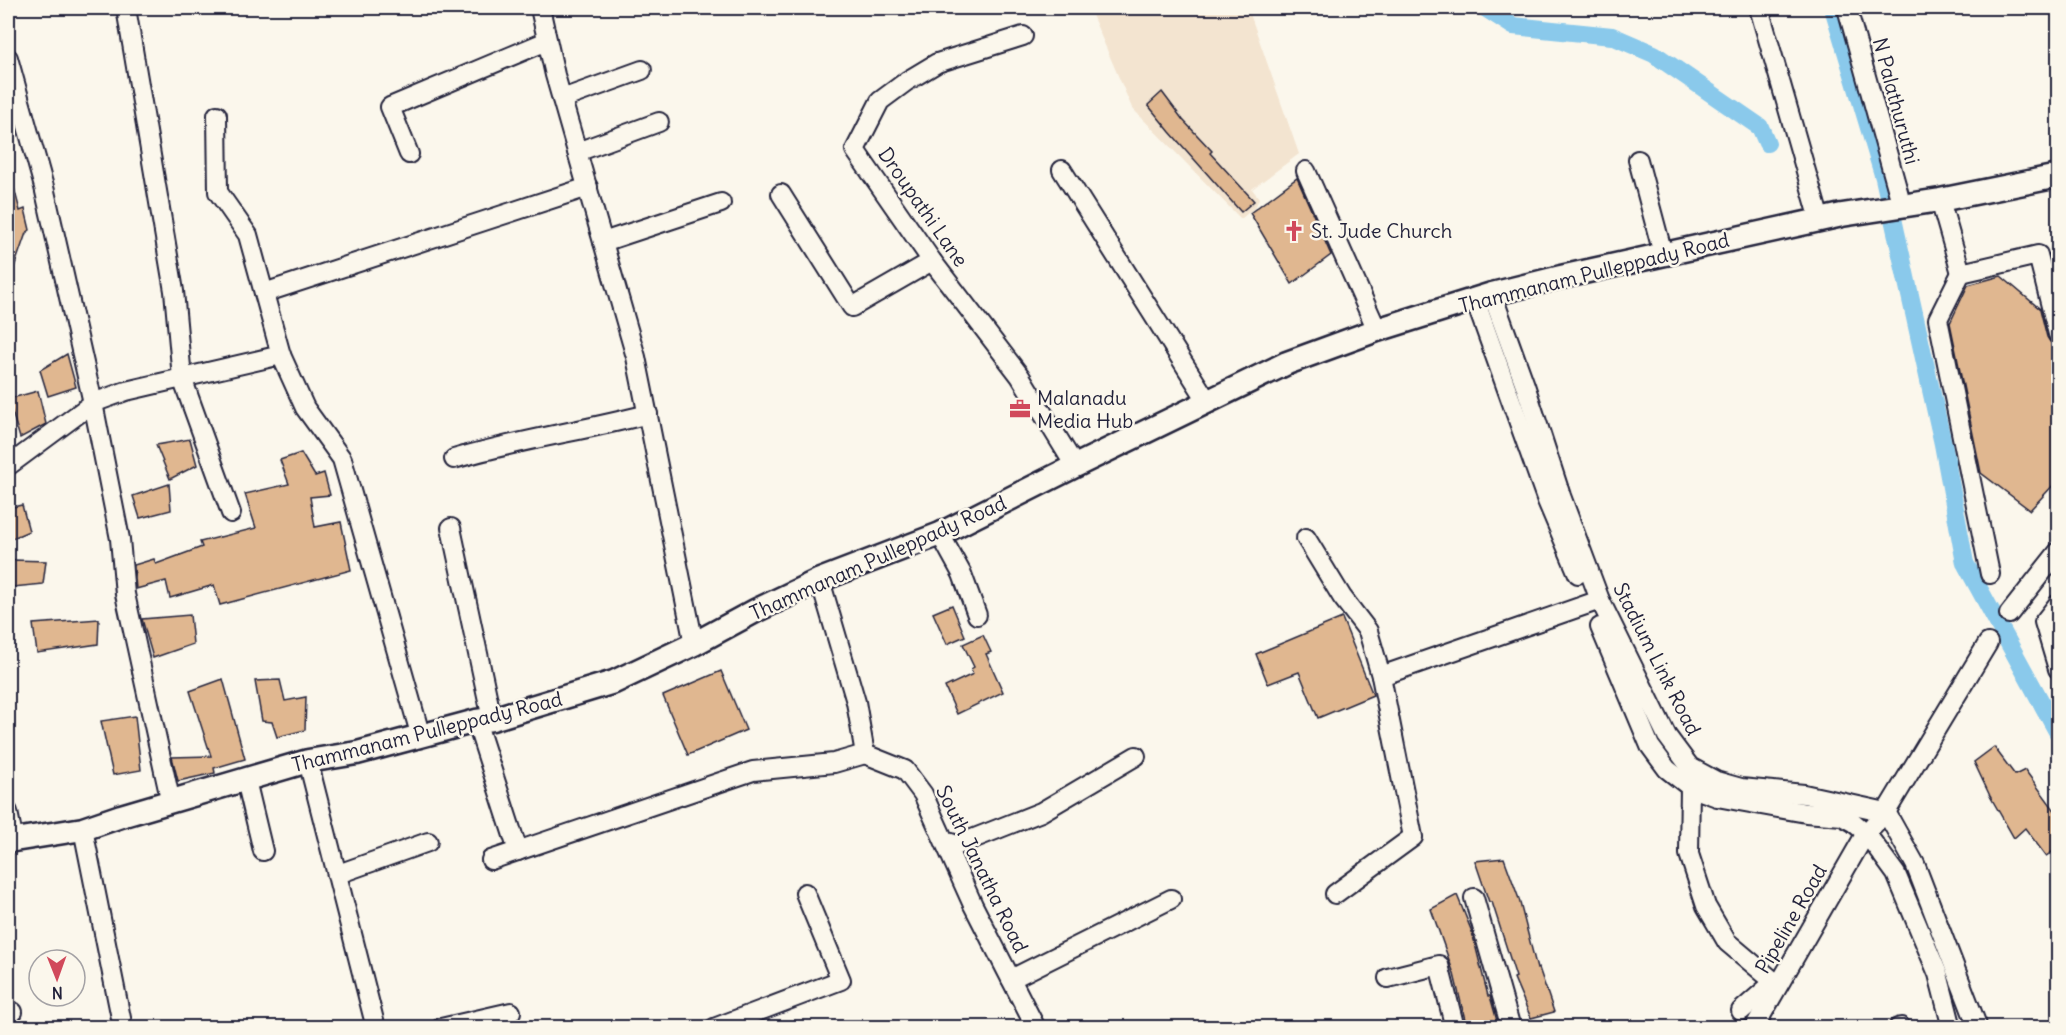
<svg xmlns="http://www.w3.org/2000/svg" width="2066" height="1035" viewBox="0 0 2066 1035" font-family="Delius,sans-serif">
<rect width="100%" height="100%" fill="#fbf7ec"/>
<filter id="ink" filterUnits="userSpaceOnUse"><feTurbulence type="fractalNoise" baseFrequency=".0167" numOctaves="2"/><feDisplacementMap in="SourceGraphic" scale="12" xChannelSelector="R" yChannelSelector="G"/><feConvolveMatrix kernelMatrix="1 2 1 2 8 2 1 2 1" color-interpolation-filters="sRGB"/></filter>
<g filter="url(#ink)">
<polygon fill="#f3e4d0" points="1089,8 1248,8 1299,154 1252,189 1259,198 1256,206 1241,219 1132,108"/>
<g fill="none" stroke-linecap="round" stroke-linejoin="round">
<g stroke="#8ac9eb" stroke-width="18">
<polyline points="1485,8 1513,26 1612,36 1654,54 1760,127 1767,143"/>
<polyline points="1833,8 1884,178 1943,444 1965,563 2058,733"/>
</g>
</g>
<g fill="#e0b790" stroke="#22223b" stroke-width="1.5">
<polygon points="1162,92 1183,120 1212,151 1210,153 1254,201 1241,212 1170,132 1148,105"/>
<polygon points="1297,178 1331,255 1292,284 1250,213"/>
<polygon points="12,180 20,211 25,209 30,230 26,233 10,279 8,279 8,181"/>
<polygon points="2001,276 2040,309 2047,337 2050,342 2056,345 2058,354 2058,480 2030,510 1981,473 1950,323 1968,285"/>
<polygon points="67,354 76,387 48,396 40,370"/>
<polygon points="38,391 46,424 20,438 8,399"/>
<polygon points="190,439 197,465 170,479 156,445"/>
<polygon points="301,453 315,476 324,473 330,495 310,497 315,527 341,522 351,570 220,605 214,585 170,598 166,581 136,589 134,565 154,559 156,564 202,547 200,542 256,528 245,494 289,484 280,460"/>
<polygon points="169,484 171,510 140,518 133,496"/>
<polygon points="22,505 29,531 8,540 8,508"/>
<polygon points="12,560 46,561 43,584 13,587"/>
<polygon points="952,605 965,636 947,644 933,613"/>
<polygon points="190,615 193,644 153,658 142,619"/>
<polygon points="1342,618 1373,695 1318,718 1299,672 1268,684 1256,654"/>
<polygon points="99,619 98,644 37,653 33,624"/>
<polygon points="983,635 991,652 986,654 1003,692 957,714 945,687 973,674 971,669 974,667 963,644"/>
<polygon points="721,671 746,730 688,755 663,696"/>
<polygon points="223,679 245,759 214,768 215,773 178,781 172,757 211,756 190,691"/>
<polygon points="280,680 285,701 306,697 305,730 277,737 272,722 262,721 255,681"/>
<polygon points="135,716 141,770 113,775 101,721"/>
<polygon points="1994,747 2015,775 2025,770 2056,812 2058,820 2058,848 2046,856 2025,828 2014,838 1990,796 1974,762"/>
<polygon points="1504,858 1519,899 1537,969 1539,968 1554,1012 1531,1018 1514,978 1516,977 1492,902 1489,902 1475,861"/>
<polygon points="1457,895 1472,932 1488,996 1490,996 1499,1028 1467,1028 1454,974 1431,909"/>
</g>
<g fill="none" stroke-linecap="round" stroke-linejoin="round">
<defs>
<g id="minor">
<polyline points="126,8 174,291 182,378 231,513"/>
<polyline points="540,8 555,75 636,357 694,644"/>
<polyline points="1759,8 1820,220"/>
<polyline points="1847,8 1902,206"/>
<polyline points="1023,36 937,63 907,81 880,101 855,150 932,261 1020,376 1075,466"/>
<polyline points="8,58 44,187 93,403 120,539 125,594 171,803"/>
<polyline points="562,99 642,70"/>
<polyline points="217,115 218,192 248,235 281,355"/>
<polyline points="577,152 659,122"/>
<polyline points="409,154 390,107 547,41"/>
<polyline points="1638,160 1663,254"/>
<polyline points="1062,170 1208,402"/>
<polyline points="1306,171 1377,330"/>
<polyline points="781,194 852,307 932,261"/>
<polyline points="1940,200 1961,273 2038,255 2058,334"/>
<polyline points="603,242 721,203"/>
<polyline points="1961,273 1938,319 1990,574"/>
<polyline points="264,293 588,187"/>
<polyline points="1492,294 1525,385 1561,496 1600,600 1667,736 1690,767 1716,781 1741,788 1804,794 1886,812 1915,864 1978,1028"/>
<polyline points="1475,300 1547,501 1578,574"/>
<path d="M454,459c64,-19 129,-28 194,-45"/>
<polyline points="8,466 93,403 126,391 281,355 305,408 342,459 421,737"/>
<polyline points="451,528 492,719"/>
<polyline points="940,534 962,574 977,615"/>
<polyline points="1306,538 1342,597 1368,631 1381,676"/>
<polyline points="820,580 856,702 865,754 905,770 923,794 973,905 1036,1028"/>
<polyline points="2058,604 2044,622 2058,669"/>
<polyline points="2009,614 2058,552"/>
<polyline points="1600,627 1650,746 1667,769 1690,787 1717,797 1806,813 1842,816 1853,822 1866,833 1896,874 1938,974 1952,1028"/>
<polyline points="476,721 518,851"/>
<polyline points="308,761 376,1028"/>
<polyline points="246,780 263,851"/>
<polyline points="1690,787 1689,854 1706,906 1727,942 1778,985"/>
<polyline points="8,812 14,842"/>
<polyline points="83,829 123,1028"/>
<polyline points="945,841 957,845 1041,812 1136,756"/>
<polyline points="491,860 753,771 834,763 865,754"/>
<polyline points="338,874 428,842"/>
<polyline points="1335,894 1413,837 1381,676 1600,600"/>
<polyline points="1474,898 1511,1028"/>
<polyline points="1388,978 1439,965 1455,1028"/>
<polyline points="1011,979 1171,899"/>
<polyline points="1741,1011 1774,982"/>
<polyline points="8,1013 13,1012"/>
<polyline points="441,1028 511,1012"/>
<polyline points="714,1028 841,980 805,893"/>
<polyline points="1754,1028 1866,833 1886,812 1988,643"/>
<polyline points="1898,1028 1901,1027"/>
</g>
<polyline id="major" points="8,841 83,829 121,816 308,761 357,753 476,721 492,719 614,682 694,644 757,610 820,580 940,534 1075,466 1287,363 1377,330 1492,294 1561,277 1842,215 1940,200 2058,176"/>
</defs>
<use href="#minor" stroke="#22223b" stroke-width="22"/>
<use href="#major" stroke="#22223b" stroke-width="27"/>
<use href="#minor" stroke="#fbf7ec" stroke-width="18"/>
<use href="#major" stroke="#fbf7ec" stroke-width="22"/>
</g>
</g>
<defs>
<symbol id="church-bare" viewBox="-9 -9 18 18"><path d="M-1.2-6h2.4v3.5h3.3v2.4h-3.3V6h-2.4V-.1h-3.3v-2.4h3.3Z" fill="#d1495b" stroke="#fbf7ec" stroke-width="2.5" paint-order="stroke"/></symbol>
<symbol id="office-bare" viewBox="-9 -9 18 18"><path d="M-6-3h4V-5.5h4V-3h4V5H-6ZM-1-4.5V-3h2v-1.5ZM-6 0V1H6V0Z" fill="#d1495b" stroke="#fbf7ec" stroke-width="2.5" paint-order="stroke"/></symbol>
</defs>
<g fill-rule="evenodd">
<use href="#church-bare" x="1279" y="216" width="30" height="30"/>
<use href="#office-bare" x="1005" y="394" width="30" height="30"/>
</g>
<g text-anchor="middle" stroke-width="5" stroke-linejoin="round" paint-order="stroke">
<g font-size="20" fill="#22223b" stroke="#fbf7ec">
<text transform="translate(1896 101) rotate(75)" y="7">N Palathuruthi</text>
<text transform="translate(923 207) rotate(55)" y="7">Droupathi Lane</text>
<text transform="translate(1594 273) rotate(-14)" y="7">Thammanam Pulleppady Road</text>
<text transform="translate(878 558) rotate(-24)" y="7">Thammanam Pulleppady Road</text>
<text transform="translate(1657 659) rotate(63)" y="7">Stadium Link Road</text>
<text transform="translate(427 732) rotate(-14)" y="7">Thammanam Pulleppady Road</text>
<text transform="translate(982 869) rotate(64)" y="7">South Janatha Road</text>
<text transform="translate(1791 919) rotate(-60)" y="7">Pipeline Road</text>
</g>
<g font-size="20" fill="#22223b" stroke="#fbf7ec" text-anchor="start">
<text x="1311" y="238">St. Jude Church</text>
<text x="1037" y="405">Malanadu<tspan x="1037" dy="23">Media Hub</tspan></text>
</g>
</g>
<rect width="2066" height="1035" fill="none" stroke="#fbf7ec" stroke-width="30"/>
<rect x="15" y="15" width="2036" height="1005" fill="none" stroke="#22223b" stroke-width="2" filter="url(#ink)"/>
<g transform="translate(57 978) rotate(179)"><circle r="28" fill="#fbf7ec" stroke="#a4a2a5" stroke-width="1.5"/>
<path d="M0-4.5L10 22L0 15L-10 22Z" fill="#d1495b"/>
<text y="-9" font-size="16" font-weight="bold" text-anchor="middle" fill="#22223b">N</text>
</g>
</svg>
